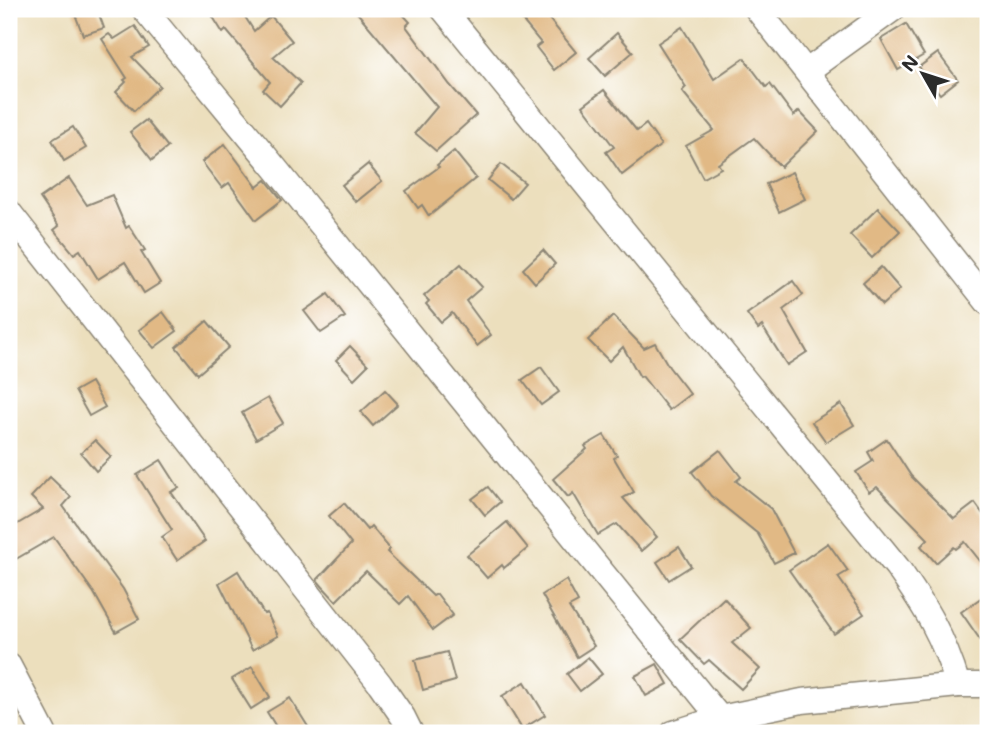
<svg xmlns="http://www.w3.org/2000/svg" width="997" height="742" viewBox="0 0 997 742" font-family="Mali,sans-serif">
<rect width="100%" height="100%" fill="#fff"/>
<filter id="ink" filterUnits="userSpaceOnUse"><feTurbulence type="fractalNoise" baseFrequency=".0143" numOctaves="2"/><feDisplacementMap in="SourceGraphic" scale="14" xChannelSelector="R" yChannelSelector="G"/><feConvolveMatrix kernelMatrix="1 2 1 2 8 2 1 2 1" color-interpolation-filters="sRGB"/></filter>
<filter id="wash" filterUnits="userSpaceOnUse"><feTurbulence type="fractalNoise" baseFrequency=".00686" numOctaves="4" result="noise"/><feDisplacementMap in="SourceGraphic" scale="28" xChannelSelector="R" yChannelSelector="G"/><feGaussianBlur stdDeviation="1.57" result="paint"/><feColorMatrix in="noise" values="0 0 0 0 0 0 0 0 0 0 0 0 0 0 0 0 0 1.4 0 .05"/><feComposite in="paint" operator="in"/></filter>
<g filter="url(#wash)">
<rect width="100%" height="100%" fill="#ecdfbd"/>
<g id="blocks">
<g fill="#e1b985">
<polygon points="73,9 97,9 104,28 83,35"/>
<polygon points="208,9 240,9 254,31 271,16 292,41 273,57 301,83 280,106 263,90 270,82 226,30 223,33"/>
<polygon points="354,9 398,9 410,22 406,26 450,85 476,115 436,151 415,133 437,107"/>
<polygon points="513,9 541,9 576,52 554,70 536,47 541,43"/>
<polygon points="906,24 924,55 898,70 881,39"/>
<polygon points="135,26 149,47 132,57 160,86 134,111 116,92 126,82 124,80 127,78 102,39 109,34 114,39"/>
<polygon points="682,27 714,79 744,58 766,87 770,84 794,116 799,111 818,131 781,167 754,138 718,164 721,168 703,178 686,146 714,130 682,91 686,87 658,43"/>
<polygon points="617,33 633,52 605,76 589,58"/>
<polygon points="938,53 958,80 940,94 919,67"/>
<polygon points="604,90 637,131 646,124 661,145 622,175 606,152 614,147 583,106"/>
<polygon points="146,120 168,147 152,160 130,132"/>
<polygon points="73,127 86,148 64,161 52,140"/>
<polygon points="225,144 257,187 266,180 282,200 256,220 229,183 222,188 202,162"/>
<polygon points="454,151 476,178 429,216 422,205 418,208 406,191 439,167 437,165"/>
<polygon points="368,164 382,181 356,202 342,185"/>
<polygon points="501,164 525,183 511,199 488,180"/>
<polygon points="792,172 805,199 779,212 766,184"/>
<polygon points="69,178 87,205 112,195 126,228 129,226 145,250 141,252 160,283 144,293 125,262 98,279 80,250 74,254 54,230 59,226 40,198"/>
<polygon points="878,208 900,231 872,258 850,235"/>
<polygon points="543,250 555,264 535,283 523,269"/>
<polygon points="461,264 482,287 466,301 491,335 477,346 452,313 441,322 426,304 429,301 424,296"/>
<polygon points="881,267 900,289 882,305 863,283"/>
<polygon points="793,281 803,295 783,310 807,352 787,365 762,326 758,329 747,314"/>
<polygon points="328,294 345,317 321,333 304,311"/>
<polygon points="163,312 177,331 154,348 139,330"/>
<polygon points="613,316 644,348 655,343 669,367 690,394 669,410 642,376 640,377 623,347 609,361 588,340"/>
<polygon points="207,321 229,347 198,374 176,347"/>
<polygon points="350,346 368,365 354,379 336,360"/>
<polygon points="541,367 559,392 541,405 522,380"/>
<polygon points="91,382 105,407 89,416 75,391"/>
<polygon points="385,390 398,404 373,426 361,412"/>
<polygon points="268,398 283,423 256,439 242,413"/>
<polygon points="841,404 854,425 826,442 812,422"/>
<polygon points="604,435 617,456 614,458 634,492 623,498 657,537 641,551 617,524 598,535 573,493 568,497 553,479 587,449 585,446"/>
<polygon points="887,439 911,476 954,519 975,503 988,521 988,571 965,542 956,549 954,547 936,563 921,546 928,539 877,487 869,492 856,472 873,461 868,452"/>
<polygon points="95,440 111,457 96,471 81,453"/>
<polygon points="720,450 741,477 736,481 771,509 794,553 774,563 758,534 711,496 692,472"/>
<polygon points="161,460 179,488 171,492 205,541 177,560 162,537 172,530 137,475"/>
<polygon points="50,477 71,497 63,506 123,589 139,619 116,632 94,593 54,537 9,563 9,529 43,509 31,497"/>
<polygon points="488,487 500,502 485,515 472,499"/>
<polygon points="344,503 367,530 371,526 390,549 387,552 433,596 437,594 453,615 433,630 408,596 400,604 366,571 336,601 323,587 317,580 351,544 329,516"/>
<polygon points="507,522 528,548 504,568 502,565 487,578 467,555"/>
<polygon points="828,543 848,571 838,577 864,614 834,634 789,570"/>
<polygon points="679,547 691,566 669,580 657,562"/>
<polygon points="238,571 264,614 267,613 278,636 252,650 219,583"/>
<polygon points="566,580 578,602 569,607 594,646 577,657 542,595"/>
<polygon points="988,593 988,651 961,612"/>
<polygon points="724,598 751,628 732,643 760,669 741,689 709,660 704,664 680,639"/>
<polygon points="447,652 455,681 423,690 415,660"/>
<polygon points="588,657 602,674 580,691 567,674"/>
<polygon points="657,664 668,684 646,696 635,676"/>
<polygon points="252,667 270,697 251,709 232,679"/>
<polygon points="525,682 545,715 522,729 502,696"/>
<polygon points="290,698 312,733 280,733 267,712"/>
</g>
</g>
</g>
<g filter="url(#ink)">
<use href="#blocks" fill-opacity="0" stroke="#8c8574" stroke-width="2"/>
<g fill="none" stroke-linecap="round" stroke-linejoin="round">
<defs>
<g id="minor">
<polyline points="144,9 276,169 720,718"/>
<path d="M443,9l454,558c29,41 46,69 61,118"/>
<polyline points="757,9 988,303"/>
<polyline points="807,71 893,9"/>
<polyline points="9,212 380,684 403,717 411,733"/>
<polyline points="9,666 44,733"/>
<polyline points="673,733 720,718 802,701 958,685 988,685"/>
</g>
</defs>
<use href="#minor" stroke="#8c8574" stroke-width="27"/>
<use href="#minor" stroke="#fff" stroke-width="24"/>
</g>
</g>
<rect width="997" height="742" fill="none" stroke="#fff" stroke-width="35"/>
<g transform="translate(923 74) rotate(309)" stroke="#ffffff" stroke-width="5" paint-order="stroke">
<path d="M0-5L12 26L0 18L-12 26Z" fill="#2b2b2b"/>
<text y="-10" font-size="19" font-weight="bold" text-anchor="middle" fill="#2b2b2b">N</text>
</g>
</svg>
